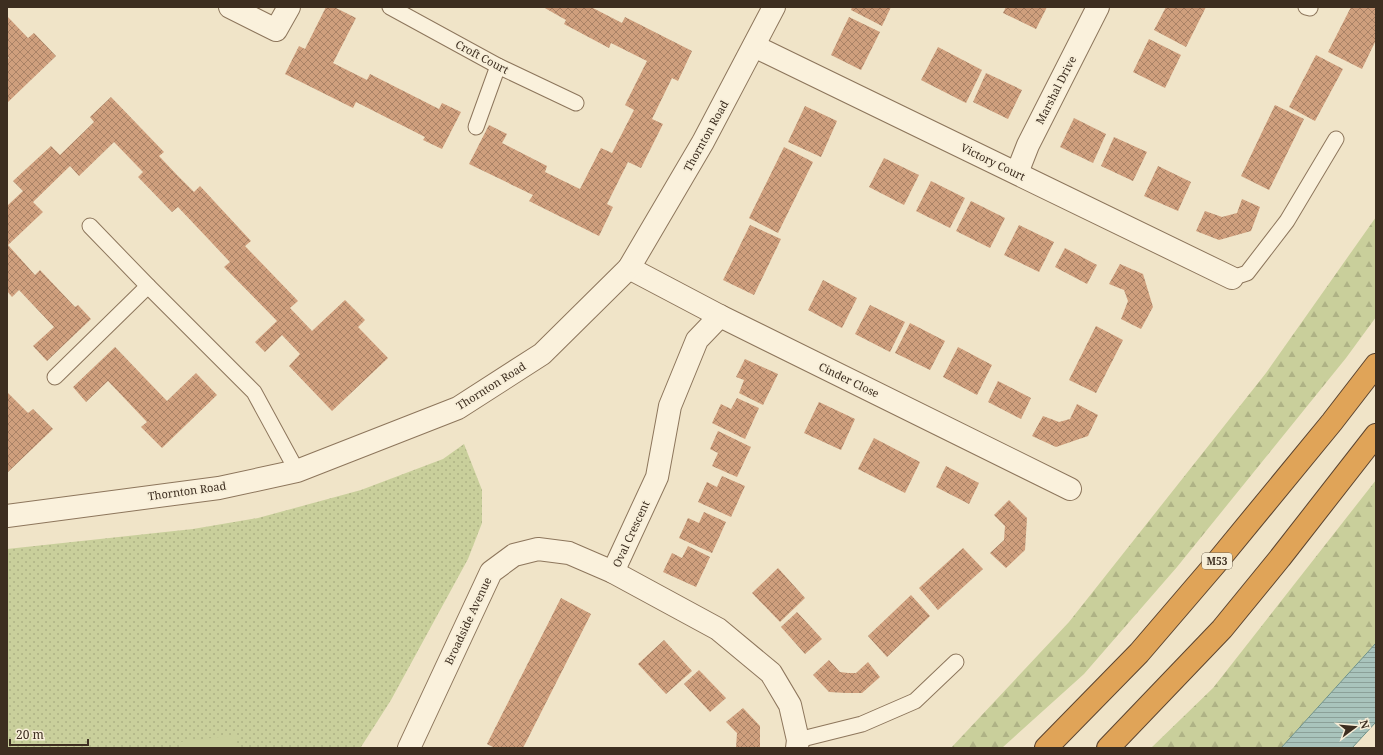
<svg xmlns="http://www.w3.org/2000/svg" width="1383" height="755" viewBox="0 0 1383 755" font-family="'Noto Serif',serif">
<defs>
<pattern id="forest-firs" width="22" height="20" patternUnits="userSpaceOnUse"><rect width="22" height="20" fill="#c9cf9b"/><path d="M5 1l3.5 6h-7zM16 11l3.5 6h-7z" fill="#aeb285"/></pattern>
<pattern id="park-dots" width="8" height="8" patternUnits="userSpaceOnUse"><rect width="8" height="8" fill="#c9cf9b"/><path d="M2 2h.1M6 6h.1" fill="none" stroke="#aeb285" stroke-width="1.8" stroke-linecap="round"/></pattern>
<pattern id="water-rules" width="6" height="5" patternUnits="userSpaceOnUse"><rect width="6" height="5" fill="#a9c4bc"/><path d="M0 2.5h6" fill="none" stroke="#8ba098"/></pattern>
<pattern id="building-cross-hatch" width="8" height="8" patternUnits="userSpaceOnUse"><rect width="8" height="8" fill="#cf9f7d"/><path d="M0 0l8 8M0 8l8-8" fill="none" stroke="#a98266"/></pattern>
</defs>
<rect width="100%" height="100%" fill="#f0e4c8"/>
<g fill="url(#forest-firs)">
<polygon points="1376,217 1376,317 1346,358 1177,567 1084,674 1002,748 951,748 1069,622 1266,373"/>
<polygon points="1376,480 1376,643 1281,748 1151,748 1213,688"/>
</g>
<polygon fill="url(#park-dots)" points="464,444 482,490 482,523 468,559 391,700 361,747 345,748 7,748 7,549 193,529 258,518 361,490 443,459"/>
<polygon fill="#c9cf9b" points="235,735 237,748 181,748 180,742"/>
<polygon fill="url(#water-rules)" stroke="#6f938a" points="1376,643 1376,722 1352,748 1281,748"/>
<g fill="url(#building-cross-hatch)">
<polygon points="326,7 334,7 356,18 333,63 367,80 370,74 439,109 442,103 461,112 442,149 423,140 425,137 356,102 353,108 285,74 299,46 305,49"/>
<polygon points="543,7 591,7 622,23 625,17 692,51 678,81 672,78 652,119 663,124 641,168 628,162 607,204 613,207 599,236 529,201 533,195 469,164 489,125 507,134 502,143 547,166 545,172 580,189 601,148 612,153 634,110 625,105 647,61 611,43 609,48 564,24 566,20"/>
<polygon points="852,7 891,7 882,26 851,10"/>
<polygon points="1006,7 1047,7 1036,29 1003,13"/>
<polygon points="1166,7 1206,7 1186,47 1154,30"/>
<polygon points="1351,7 1376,7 1376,40 1362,69 1328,52"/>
<polygon points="7,16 28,38 34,33 56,56 7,103 7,59 9,58 7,56"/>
<polygon points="849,17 880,32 861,70 831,55"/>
<polygon points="1149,39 1181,55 1165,88 1133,72"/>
<polygon points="938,47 982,70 966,103 921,80"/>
<polygon points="1316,55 1343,69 1315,121 1289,107"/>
<polygon points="986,73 1022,90 1008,119 973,102"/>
<polygon points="111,97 164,152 159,156 177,175 194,192 200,186 251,241 245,246 298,301 290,308 312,331 345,300 365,320 358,327 388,358 332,411 289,366 300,354 282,335 265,352 255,342 277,321 224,267 230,262 178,207 172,212 138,177 143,172 114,142 79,176 70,166 33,202 43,212 8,245 35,275 40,270 75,307 78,305 91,319 47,361 33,346 54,327 19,290 12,297 7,291 7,206 23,191 13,181 51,146 60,155 94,122 90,117"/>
<polygon points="1275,105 1304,119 1269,190 1241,176"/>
<polygon points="805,106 837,121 821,157 788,142"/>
<polygon points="1074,118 1106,134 1093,163 1060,147"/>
<polygon points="1114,137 1147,152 1133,181 1101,166"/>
<polygon points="784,147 813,162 778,233 749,218"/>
<polygon points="884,158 919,175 904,205 869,187"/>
<polygon points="1158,166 1191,182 1178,211 1144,196"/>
<polygon points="931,181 965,198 950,228 916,211"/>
<polygon points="1242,199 1260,207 1251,231 1219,240 1196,231 1205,211 1222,217 1237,213"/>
<polygon points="971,201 1005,218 990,248 956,231"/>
<polygon points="750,225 781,239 754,295 723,280"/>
<polygon points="1019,225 1054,242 1039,272 1004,255"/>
<polygon points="1065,248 1097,265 1087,284 1055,267"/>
<polygon points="1120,264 1143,274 1153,307 1141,329 1121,319 1128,301 1124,290 1109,284"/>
<polygon points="823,280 857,298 842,328 808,310"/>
<polygon points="870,305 905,322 890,352 855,334"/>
<polygon points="910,323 945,341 930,370 895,353"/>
<polygon points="1096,326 1123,340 1096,393 1069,380"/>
<polygon points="115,347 167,401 196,373 217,395 162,448 141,427 147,422 108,381 86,402 73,387"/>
<polygon points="958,347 992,365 977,395 943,377"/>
<polygon points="745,359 778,374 763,405 739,393 744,380 736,377"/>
<polygon points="998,381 1031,398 1021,419 988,402"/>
<polygon points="7,392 28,413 33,409 53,429 7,473"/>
<polygon points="737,398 759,408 745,439 712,423 721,404 731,409"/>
<polygon points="819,402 855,419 841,450 804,433"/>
<polygon points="1077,404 1098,415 1088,436 1056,447 1032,436 1043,416 1059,422 1070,419"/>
<polygon points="718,431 751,447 737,477 712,466 718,453 710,449"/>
<polygon points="874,438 920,462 905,493 858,469"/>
<polygon points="946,466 979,483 969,504 936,487"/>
<polygon points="722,476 745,486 731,517 698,502 707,482 717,487"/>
<polygon points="1009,500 1027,518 1025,550 1006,568 990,553 1004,540 1005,526 994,515"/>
<polygon points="704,512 726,522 712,553 679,538 688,518 699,523"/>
<polygon points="688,546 710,557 696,587 663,572 672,553 682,558"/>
<polygon points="963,548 983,569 938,610 919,588"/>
<polygon points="778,568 805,598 780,622 752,593"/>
<polygon points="911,595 930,616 887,657 868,636"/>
<polygon points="561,598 591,614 523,748 495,748 487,744"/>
<polygon points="797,612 822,639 805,654 781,627"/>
<polygon points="664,640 692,671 666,694 638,664"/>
<polygon points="829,660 840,672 848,673 856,673 868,662 880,677 862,693 846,693 829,692 813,675"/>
<polygon points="699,670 726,698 710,712 684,684"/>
<polygon points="743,708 760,726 760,748 736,748 737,733 726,722"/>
</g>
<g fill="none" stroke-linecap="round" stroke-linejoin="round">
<defs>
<g id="service">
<polyline points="390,7 498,66 576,103"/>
<polyline points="1306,7 1310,8"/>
<polyline points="476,127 498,66"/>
<polyline points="90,226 148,286 254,392 297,471"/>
<polyline points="1232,278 1247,273 1287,221 1336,139"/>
<polyline points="55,377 148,286"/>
<polyline points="798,740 862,724 915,701 956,662"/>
</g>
<g id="minor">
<polyline points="230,7 276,30 289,7"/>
<polyline points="754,46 1232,278"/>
<polyline points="1017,173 1028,145 1098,7"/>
<polyline points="629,268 720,316 1070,489"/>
<polyline points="720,316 697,340 670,406 657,477 613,572 718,629 771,673 790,705 798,740 797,748"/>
<polyline points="7,516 219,488 297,471 458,408 542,354 629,268 703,142 774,7"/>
<polyline points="409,748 491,572 514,555 538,549 569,553 613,572"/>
</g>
<g id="motorway">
<polyline points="1046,748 1139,653 1217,562 1332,422 1376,365"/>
<polyline points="1108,748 1222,629 1280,558 1376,435"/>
</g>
</defs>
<use href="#service" stroke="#8d765c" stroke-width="17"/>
<use href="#minor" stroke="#8d765c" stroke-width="24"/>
<use href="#motorway" stroke="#5b4430" stroke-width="24"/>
<use href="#service" stroke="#faf1dc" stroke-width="15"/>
<use href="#minor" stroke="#faf1dc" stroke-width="22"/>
<use href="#motorway" stroke="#e0a458" stroke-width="22"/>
</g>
<g text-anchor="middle" stroke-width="3.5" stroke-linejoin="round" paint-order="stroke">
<rect fill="#f7eed8" stroke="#756857" stroke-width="1" x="1202" y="553" width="30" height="16" rx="3"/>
<g font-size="10" font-weight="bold" fill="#3d2e20">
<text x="1217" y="565">M53</text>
</g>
<g font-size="11" fill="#3d2e20" stroke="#f7eed8">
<text transform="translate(482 57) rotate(28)" y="4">Croft Court</text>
<text transform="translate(1056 90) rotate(-63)" y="4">Marshal Drive</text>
<text transform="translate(706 136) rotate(-61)" y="4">Thornton Road</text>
<text transform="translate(993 162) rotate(26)" y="4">Victory Court</text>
<text transform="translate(849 380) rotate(26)" y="4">Cinder Close</text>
<text transform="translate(491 386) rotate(-32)" y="4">Thornton Road</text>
<text transform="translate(187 491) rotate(-8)" y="4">Thornton Road</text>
<text transform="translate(631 534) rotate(-65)" y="4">Oval Crescent</text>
<text transform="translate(468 621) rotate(-65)" y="4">Broadside Avenue</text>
</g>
</g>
<rect width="1383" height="755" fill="none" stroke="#3d2e20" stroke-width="16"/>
<g transform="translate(1355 727) rotate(74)" stroke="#f7eed8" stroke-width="3" paint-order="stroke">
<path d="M0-3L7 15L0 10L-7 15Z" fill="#3d2e20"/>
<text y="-6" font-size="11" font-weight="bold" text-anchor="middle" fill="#3d2e20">N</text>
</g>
<path d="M10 739v6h78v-6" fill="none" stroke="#3d2e20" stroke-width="2"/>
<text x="16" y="739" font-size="12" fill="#3d2e20" stroke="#f7eed8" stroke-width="3" paint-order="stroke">20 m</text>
</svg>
